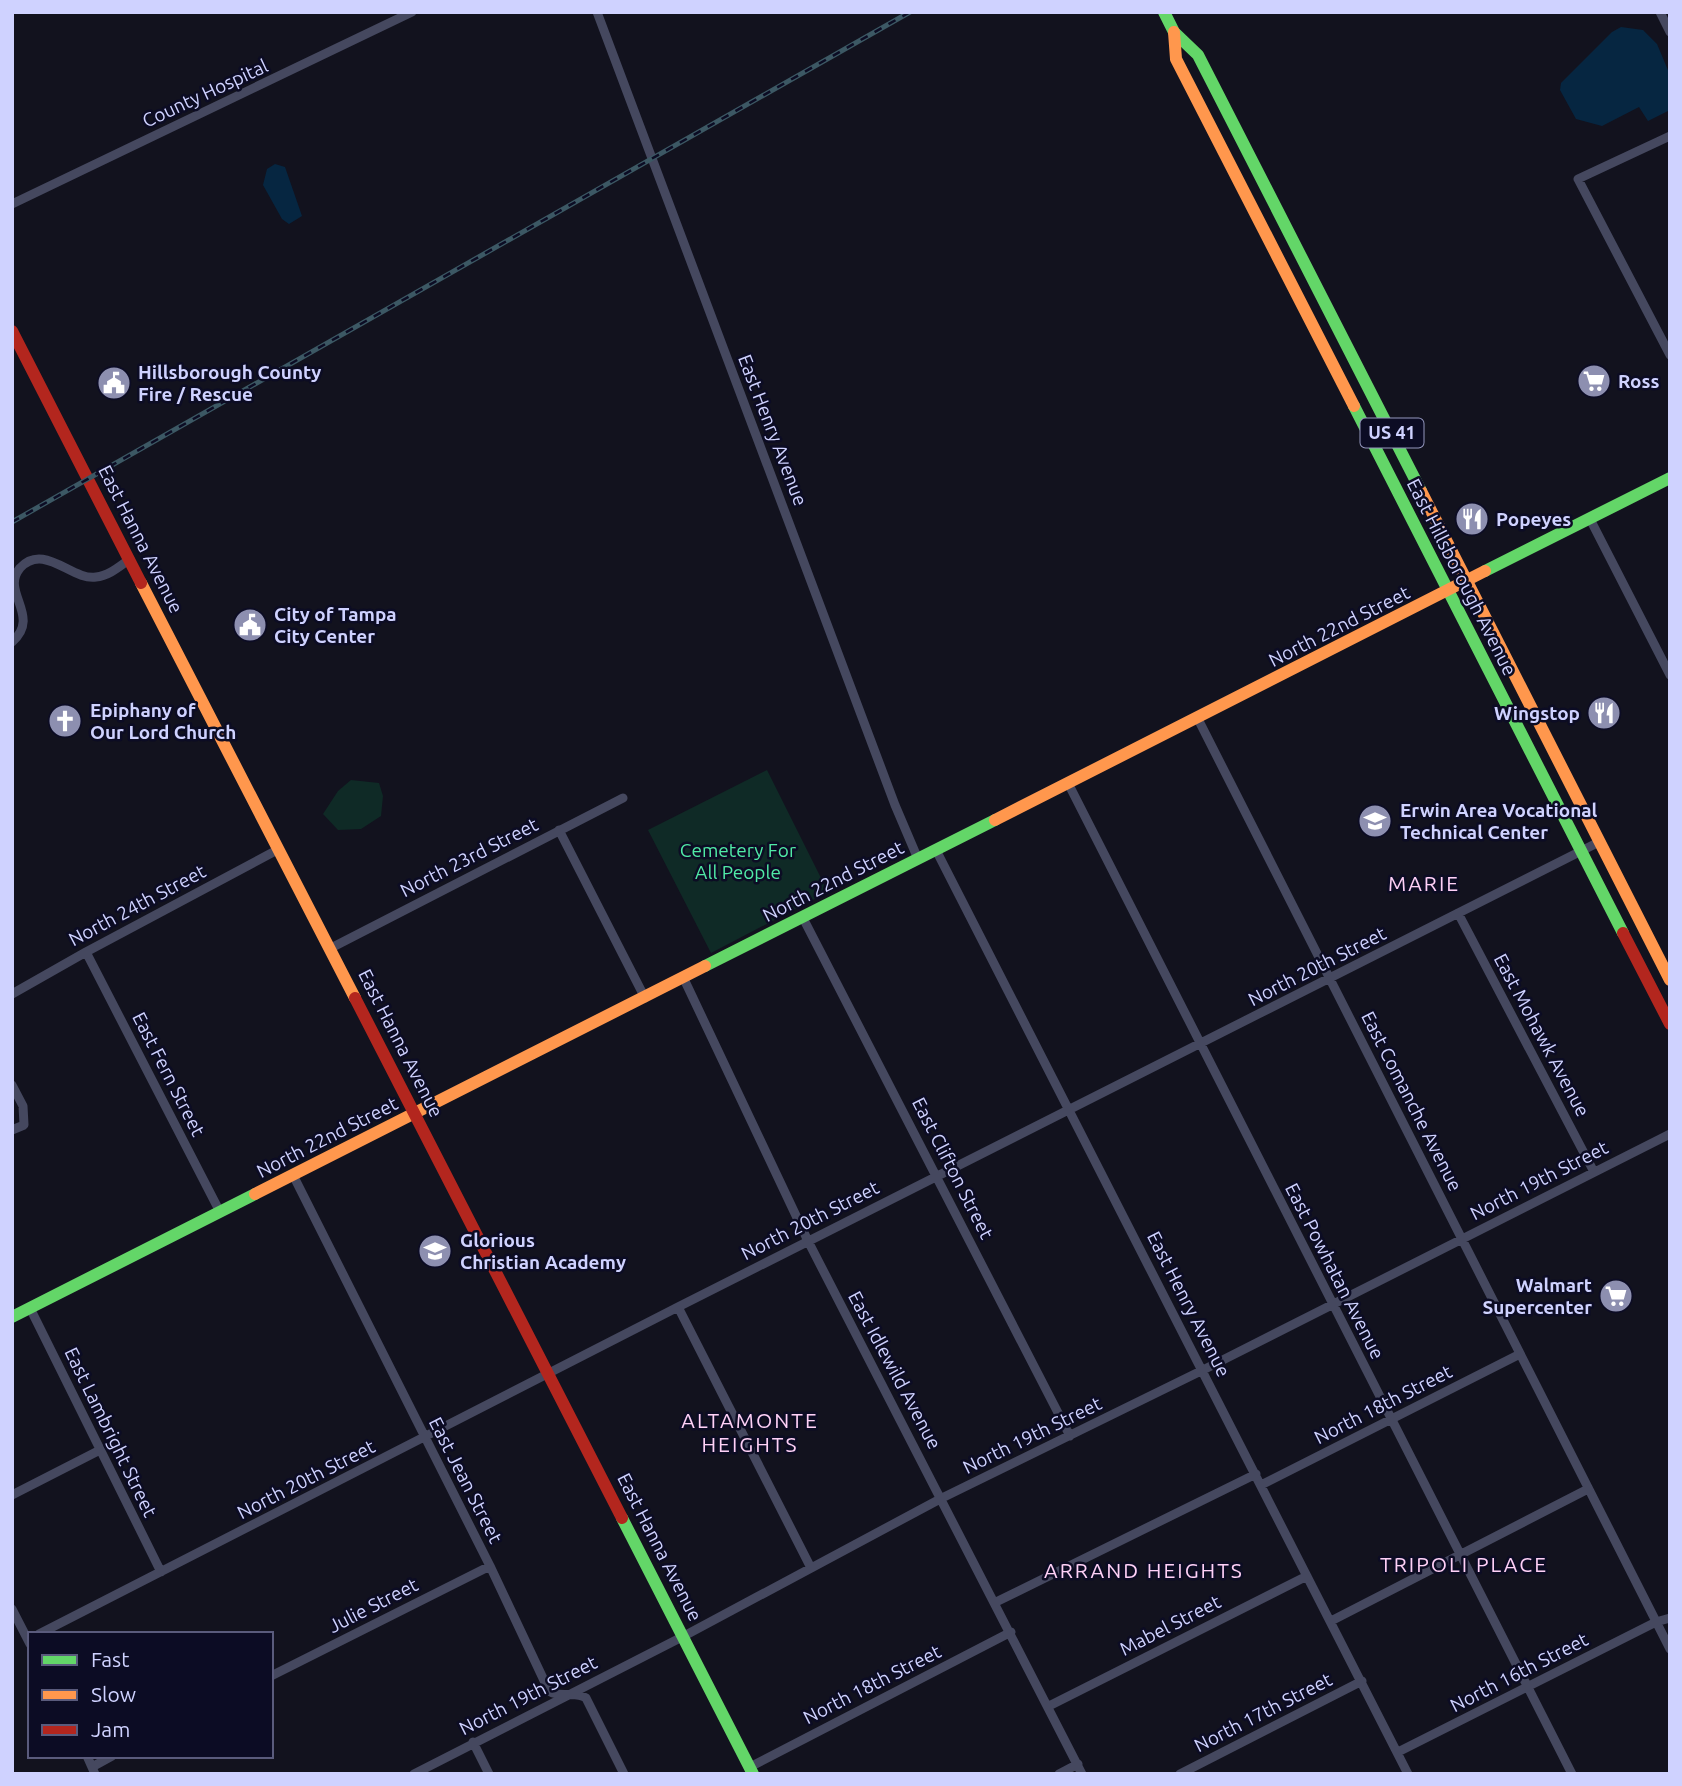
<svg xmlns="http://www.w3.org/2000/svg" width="1682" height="1786" viewBox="0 0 1682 1786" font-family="Ubuntu,sans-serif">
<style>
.green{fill:#0f2a26}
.water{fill:#062641}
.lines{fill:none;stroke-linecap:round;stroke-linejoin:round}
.street{stroke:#45485f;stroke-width:9}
.fast{stroke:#63d668;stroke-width:12}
.slow{stroke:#ff974d;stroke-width:12}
.jam{stroke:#b3261e;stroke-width:12}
.rail-casing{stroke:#3c5864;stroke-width:5}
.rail{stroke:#0c0c24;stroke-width:2.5;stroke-dasharray:8;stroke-linecap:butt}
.labels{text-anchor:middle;stroke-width:5;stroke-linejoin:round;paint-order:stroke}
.shield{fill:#0c0c24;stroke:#9497bd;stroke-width:2}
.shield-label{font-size:18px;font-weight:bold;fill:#cfd2ff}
.street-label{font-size:19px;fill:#cfd2ff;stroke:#0c0c24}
.poi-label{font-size:19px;font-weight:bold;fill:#cfd2ff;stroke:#0c0c24;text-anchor:start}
.park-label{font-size:19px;fill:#50eaa6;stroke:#0c0c24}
.neighbourhood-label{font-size:21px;letter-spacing:2px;fill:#ffd1f7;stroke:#0c0c24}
</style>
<rect width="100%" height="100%" fill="#12121e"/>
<path class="green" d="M767,770L828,892L711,953L648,830Z
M351,780L379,783L383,796L381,816L361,829L338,830L323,814L338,791Z"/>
<path class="water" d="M1621,27L1643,30L1657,44L1670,75V110L1648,121L1639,107L1602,126L1576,119L1560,90L1561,83L1612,32Z
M275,164L285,167L302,216L289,224L282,219L263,185L267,169Z"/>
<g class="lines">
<path class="street" d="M597,12L895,805L918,859
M1660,12L1670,32
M1670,136L1578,179L1670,355
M12,204L412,12
M1590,519L1670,675
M12,642C42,616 0,592 20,568C44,542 72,581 96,577C109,576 120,566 130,559
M1198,719L1670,1649
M1068,783L1572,1774
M559,830L645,998
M936,850L1408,1774
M1458,913L1594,1172
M803,918L1070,1436
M331,948L623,798
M86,952L220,1212
M684,979L808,1241L1082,1774
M12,994L86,952L279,849
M12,1085L23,1106L24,1125L12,1130
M293,1175L490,1566L549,1691C560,1699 575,1690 586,1698L624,1774
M678,1307L811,1568
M30,1308L161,1572
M1261,1485L1520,1354
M12,1495L100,1450
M996,1602L1256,1474
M12,1609L30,1644
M1331,1621L1588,1489
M39,1634L678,1307L1599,842
M271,1676L490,1566
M1049,1706L1307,1576
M473,1742L489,1774
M1398,1752L1656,1622L1670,1618
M87,1756L95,1774
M92,1767L112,1756
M750,1767L1011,1632
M414,1774L684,1636L942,1498L1203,1370L1670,1134
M1059,1774L1078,1764
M1180,1774L1362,1681"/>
<path class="fast" d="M1164,12L1174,32L1198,55L1421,491
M1354,406L1623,933
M1485,571L1670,478
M705,966L995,820
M12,1317L255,1194
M622,1518L753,1774"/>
<path class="slow" d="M1174,32L1176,59L1354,406
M1421,491L1670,980
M141,583L355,998
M995,820L1485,571
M255,1194L705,966"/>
<path class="jam" d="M12,331L141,583
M1623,933L1670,1024
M355,998L622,1518"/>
<defs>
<path id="rail" d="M12,522L910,12"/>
</defs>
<use href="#rail" class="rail-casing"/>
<use href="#rail" class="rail"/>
</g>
<defs>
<symbol id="supermarket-disc" viewBox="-11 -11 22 22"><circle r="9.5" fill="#8d8fb0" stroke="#0c0c24"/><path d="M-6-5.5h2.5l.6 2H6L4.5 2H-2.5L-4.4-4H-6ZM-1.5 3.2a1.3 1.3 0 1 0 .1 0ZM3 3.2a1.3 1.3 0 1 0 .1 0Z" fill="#fff"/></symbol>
<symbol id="civic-disc" viewBox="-11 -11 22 22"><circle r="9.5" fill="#8d8fb0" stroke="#0c0c24"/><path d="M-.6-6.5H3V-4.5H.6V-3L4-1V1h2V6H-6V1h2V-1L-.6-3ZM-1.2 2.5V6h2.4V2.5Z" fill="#fff"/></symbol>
<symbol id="restaurant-disc" viewBox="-11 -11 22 22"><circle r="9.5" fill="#8d8fb0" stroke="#0c0c24"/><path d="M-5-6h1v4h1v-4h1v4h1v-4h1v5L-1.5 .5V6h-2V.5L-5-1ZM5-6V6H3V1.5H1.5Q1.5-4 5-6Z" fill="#fff"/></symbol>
<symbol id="church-disc" viewBox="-11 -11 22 22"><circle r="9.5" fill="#8d8fb0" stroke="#0c0c24"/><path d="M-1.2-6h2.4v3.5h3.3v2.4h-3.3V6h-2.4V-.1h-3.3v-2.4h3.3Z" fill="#fff"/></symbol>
<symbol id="school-disc" viewBox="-11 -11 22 22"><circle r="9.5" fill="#8d8fb0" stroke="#0c0c24"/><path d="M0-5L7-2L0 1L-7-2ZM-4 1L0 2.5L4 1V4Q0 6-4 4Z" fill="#fff"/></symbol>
</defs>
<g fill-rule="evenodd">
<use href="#supermarket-disc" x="1575" y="362" width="38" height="38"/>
<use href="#civic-disc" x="95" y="364" width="38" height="38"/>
<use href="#restaurant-disc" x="1453" y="500" width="38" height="38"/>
<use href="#civic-disc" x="231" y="606" width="38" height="38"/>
<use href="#restaurant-disc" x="1585" y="694" width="38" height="38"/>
<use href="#church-disc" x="46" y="702" width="38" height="38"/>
<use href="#school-disc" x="1356" y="802" width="38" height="38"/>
<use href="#school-disc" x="416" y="1232" width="38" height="38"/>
<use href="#supermarket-disc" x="1597" y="1277" width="38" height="38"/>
</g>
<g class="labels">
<rect class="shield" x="1360.5" y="418.5" width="63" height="29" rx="5"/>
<g class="shield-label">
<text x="1392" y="439">US 41</text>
</g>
<g class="street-label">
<text transform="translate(205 93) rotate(-25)" y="7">County Hospital</text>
<text transform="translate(773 430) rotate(69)" y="7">East Henry Avenue</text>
<text transform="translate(141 539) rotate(63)" y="7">East Hanna Avenue</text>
<text transform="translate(1462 577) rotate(63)" y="7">East Hillsborough Avenue</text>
<text transform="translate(1339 626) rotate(-27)" y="7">North 22nd Street</text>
<text transform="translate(469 857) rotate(-27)" y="7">North 23rd Street</text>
<text transform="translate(833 881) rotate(-27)" y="7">North 22nd Street</text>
<text transform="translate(137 905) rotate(-28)" y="7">North 24th Street</text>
<text transform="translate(1317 966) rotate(-27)" y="7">North 20th Street</text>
<text transform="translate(1542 1035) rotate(62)" y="7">East Mohawk Avenue</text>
<text transform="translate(401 1043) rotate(63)" y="7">East Hanna Avenue</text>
<text transform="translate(169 1074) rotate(63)" y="7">East Fern Street</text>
<text transform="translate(1412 1101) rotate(63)" y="7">East Comanche Avenue</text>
<text transform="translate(327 1137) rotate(-27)" y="7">North 22nd Street</text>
<text transform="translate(953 1168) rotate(63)" y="7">East Clifton Street</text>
<text transform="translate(1539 1180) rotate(-27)" y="7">North 19th Street</text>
<text transform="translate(810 1220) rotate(-27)" y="7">North 20th Street</text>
<text transform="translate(1335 1271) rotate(63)" y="7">East Powhatan Avenue</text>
<text transform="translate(1189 1304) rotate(63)" y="7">East Henry Avenue</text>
<text transform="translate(895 1370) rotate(62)" y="7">East Idlewild Avenue</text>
<text transform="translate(1383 1404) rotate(-27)" y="7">North 18th Street</text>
<text transform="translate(111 1432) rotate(64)" y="7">East Lambright Street</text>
<text transform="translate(1032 1435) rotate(-26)" y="7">North 19th Street</text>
<text transform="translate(306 1479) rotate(-27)" y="7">North 20th Street</text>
<text transform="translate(466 1480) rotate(63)" y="7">East Jean Street</text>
<text transform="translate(660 1547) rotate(63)" y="7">East Hanna Avenue</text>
<text transform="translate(373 1605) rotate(-27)" y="7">Julie Street</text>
<text transform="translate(1170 1625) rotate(-27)" y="7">Mabel Street</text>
<text transform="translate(1519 1672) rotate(-27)" y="7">North 16th Street</text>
<text transform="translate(872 1684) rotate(-27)" y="7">North 18th Street</text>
<text transform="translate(528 1695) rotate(-27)" y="7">North 19th Street</text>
<text transform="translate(1263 1712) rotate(-27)" y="7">North 17th Street</text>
</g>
<g class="poi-label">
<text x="138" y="379">Hillsborough County<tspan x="138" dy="22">Fire / Rescue</tspan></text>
<text x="1618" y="388">Ross</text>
<text x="1496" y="526">Popeyes</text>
<text x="274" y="621">City of Tampa<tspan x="274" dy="22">City Center</tspan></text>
<text x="90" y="717">Epiphany of<tspan x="90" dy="22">Our Lord Church</tspan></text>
<text x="1580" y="720" text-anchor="end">Wingstop</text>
<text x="1400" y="817">Erwin Area Vocational<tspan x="1400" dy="22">Technical Center</tspan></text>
<text x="460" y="1247">Glorious<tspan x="460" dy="22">Christian Academy</tspan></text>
<text x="1592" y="1292" text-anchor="end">Walmart<tspan x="1592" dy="22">Supercenter</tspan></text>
</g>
<g class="park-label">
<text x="738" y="857">Cemetery For<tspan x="738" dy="22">All People</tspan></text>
</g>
<g class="neighbourhood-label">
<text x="1424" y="891">MARIE</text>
<text x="750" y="1428">ALTAMONTE<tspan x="750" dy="24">HEIGHTS</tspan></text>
<text x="1464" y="1572">TRIPOLI PLACE</text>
<text x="1144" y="1578">ARRAND HEIGHTS</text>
</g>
</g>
<rect width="1682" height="1786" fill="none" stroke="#cfd2ff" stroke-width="28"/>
<rect x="28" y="1632" width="245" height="126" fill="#0c0c24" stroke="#5a5b7c" stroke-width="2"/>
<rect x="42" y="1655" width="35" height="10" fill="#63d668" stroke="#5a5b7c" stroke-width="2"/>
<text x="91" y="1667" font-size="21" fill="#cfd2ff">Fast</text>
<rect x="42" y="1690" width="35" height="10" fill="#ff974d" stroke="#5a5b7c" stroke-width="2"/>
<text x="91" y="1702" font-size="21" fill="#cfd2ff">Slow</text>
<rect x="42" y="1725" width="35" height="10" fill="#b3261e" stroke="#5a5b7c" stroke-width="2"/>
<text x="91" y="1737" font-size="21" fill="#cfd2ff">Jam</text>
</svg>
